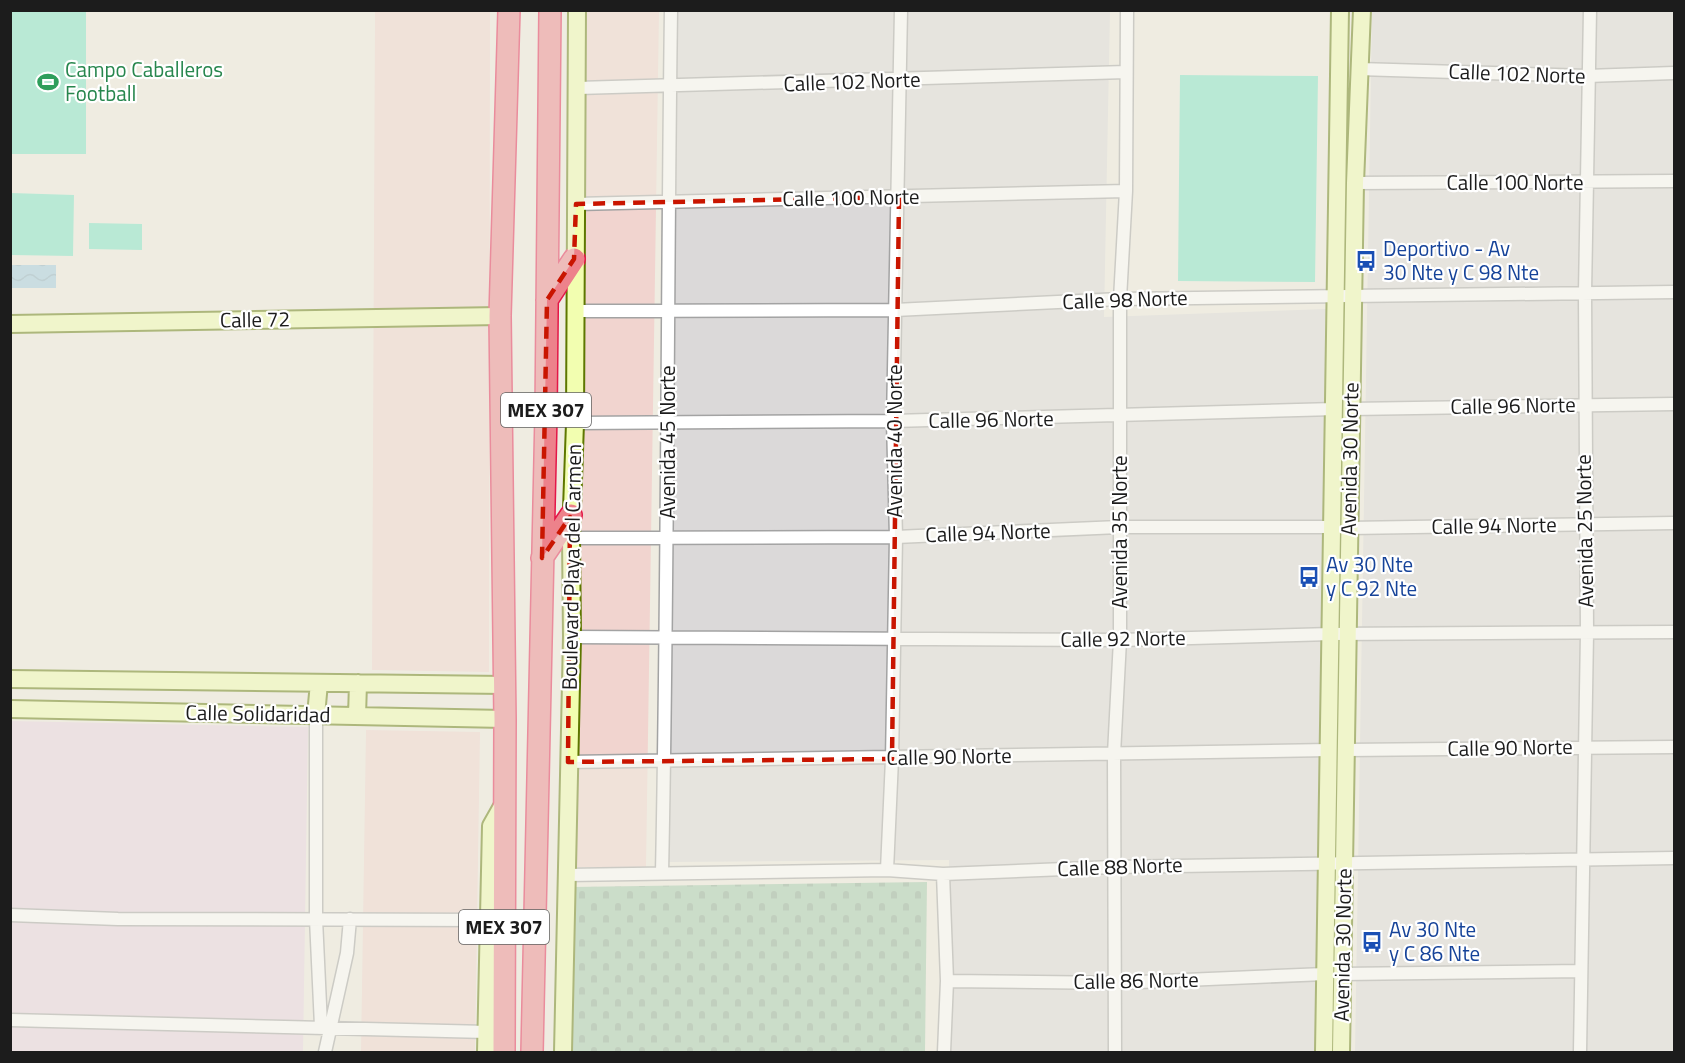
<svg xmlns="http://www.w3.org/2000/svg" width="1685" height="1063" viewBox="0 0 1685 1063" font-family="'Titillium Web',sans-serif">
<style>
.residential{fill:#dbd9d9}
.commercial{fill:#f1d4cf}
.industrial{fill:#e8d3e2}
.cemetery{fill:url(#cemetery-stones)}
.pitch{fill:#79e4c6}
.water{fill:url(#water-waves)}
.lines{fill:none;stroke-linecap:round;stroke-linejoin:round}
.street-casing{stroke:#a3a3a3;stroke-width:15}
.secondary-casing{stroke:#5e7700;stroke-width:20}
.highway-casing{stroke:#e41748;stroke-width:24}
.street{stroke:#fff;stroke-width:12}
.secondary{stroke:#f2feb0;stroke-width:16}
.highway{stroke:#ed828b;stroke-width:21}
.marked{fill:none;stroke:#c91500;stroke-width:4.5;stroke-dasharray:12 8;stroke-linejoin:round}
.labels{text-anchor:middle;stroke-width:4.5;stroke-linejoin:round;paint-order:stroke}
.shield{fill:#fff;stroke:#606060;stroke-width:1.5}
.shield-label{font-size:20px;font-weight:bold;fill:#1c1c1c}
.leisure-label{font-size:21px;fill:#27864d;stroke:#fff;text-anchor:start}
.street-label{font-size:21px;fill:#1c1c1c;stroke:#fff}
.transit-label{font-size:21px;fill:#164399;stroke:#fff;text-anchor:start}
</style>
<defs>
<pattern id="cemetery-stones" width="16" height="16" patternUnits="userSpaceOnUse" patternTransform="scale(1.5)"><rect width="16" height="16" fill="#a1c9ab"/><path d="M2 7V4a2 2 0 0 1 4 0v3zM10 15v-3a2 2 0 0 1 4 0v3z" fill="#8aac93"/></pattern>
<pattern id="water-waves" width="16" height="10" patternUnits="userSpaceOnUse" patternTransform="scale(1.5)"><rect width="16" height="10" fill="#9ecae0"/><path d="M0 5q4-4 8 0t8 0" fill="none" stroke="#88adc0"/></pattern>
</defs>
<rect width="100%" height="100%" fill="#efece1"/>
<path class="residential" d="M676,11H1110L1104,317L1326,309L1316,1052H948L949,860L668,862Z
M1372,11H1674V1052H1355Z"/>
<path class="commercial" d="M375,11H490L489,672L372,670Z
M585,11H659L646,868L572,867Z
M366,730L480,732L475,1052H361Z"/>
<path class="industrial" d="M11,721L308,727L303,1052H11Z"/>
<path class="cemetery" d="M927,882L925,1052H567L571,887Z"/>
<path class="pitch" d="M10,11H86V154H11Z
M1180,75L1318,76L1315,282L1178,281Z
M11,193L74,195L73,256L11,255Z
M89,223L142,224V250L89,249Z"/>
<path class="water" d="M11,265H56V288H11Z"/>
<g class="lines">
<defs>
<path id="street" d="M1359,69L1587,76L1674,73
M578,88L1126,72
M1355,183L1674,181
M576,204L1126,191
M576,311L895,310L1120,299L1674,292
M1351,409L1674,404
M575,423L893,421L1335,409
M1349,528L1674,523
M571,538L896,537L1119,527H1333
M572,637L1120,640L1331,634L1674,632
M316,715V919L321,1026
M1346,750L1674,747
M568,762L1329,750
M887,870L892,759L896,537L893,421L901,10
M662,873C668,586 667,298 671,10
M943,874L947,981L944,1052
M567,875L887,870L943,874L1113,867L1674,858
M10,915L118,919L490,920
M1342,974L1581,971
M947,981L1116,983L1325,974
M10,1020L487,1032
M325,1052L347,953L350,919
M1115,1052L1114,754L1120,640V299L1126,191L1127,10
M1580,1052L1587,633L1585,293L1590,10"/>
<path id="secondary" d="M10,324L500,316
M10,679L505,685
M10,709L505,719
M316,715L319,683
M357,716L358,683
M486,1052L491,826L504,803
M563,1052L572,637L571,538L575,423L577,10
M1324,1052L1340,10
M1341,1052L1355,183L1362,10"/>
<path id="highway" d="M547,300L574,259
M542,558L571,515
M504,1052L505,719L500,316L509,10
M532,1052L546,413L550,10"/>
</defs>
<use href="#street" class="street-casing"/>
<use href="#secondary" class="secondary-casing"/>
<use href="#highway" class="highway-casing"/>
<use href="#street" class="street"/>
<use href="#secondary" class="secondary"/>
<use href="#highway" class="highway"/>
</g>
<path d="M0 0H1685V1063H0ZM899,197L892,759L568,762L570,517L542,558L547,300L574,259L576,204Z" fill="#efece1" fill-opacity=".55" fill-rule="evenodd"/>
<path class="marked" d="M899,197L892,759L568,762L570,517L542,558L547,300L574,259L576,204Z"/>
<defs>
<symbol id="stadium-bare" viewBox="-9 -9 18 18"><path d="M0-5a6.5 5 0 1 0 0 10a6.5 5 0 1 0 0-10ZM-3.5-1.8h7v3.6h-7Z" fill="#2e9e5b" stroke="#fff" stroke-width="2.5" paint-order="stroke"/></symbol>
<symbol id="bus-bare" viewBox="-9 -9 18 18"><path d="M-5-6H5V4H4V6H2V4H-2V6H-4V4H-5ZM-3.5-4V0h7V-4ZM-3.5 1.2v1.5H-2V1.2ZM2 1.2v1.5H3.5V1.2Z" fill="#1a4fb4" stroke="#fff" stroke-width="2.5" paint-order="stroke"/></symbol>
</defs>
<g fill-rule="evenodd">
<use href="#stadium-bare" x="33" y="67" width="30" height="30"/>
<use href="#bus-bare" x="1351" y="246" width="30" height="30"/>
<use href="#bus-bare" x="1294" y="562" width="30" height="30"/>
<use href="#bus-bare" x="1357" y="927" width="30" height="30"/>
</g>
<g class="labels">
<g class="shield">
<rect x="501" y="393" width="90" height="34" rx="4.5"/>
<rect x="459" y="910" width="90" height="34" rx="4.5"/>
</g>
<g class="shield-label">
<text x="546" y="417">MEX 307</text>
<text x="504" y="934">MEX 307</text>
</g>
<g class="leisure-label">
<text x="65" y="77">Campo Caballeros<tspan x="65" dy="24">Football</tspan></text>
</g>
<g class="street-label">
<text transform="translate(1517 74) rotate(2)" y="7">Calle 102 Norte</text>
<text transform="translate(852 82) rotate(-2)" y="7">Calle 102 Norte</text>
<text x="1515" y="190">Calle 100 Norte</text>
<text transform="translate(851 198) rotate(-1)" y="7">Calle 100 Norte</text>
<text transform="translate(1125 300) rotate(-2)" y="7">Calle 98 Norte</text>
<text transform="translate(255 320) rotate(-1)" y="7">Calle 72</text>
<text transform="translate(1513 406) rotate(-1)" y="7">Calle 96 Norte</text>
<text transform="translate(991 420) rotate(-1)" y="7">Calle 96 Norte</text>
<text transform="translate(895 441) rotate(-90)" y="7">Avenida 40 Norte</text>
<text transform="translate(668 442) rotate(-90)" y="7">Avenida 45 Norte</text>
<text transform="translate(1350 459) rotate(-89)" y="7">Avenida 30 Norte</text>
<text transform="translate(1494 526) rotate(-1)" y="7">Calle 94 Norte</text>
<text transform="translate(1585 531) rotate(-91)" y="7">Avenida 25 Norte</text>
<text transform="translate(1120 532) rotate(-90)" y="7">Avenida 35 Norte</text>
<text transform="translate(988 533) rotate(-2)" y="7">Calle 94 Norte</text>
<text transform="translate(572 567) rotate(-89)" y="7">Boulevard Playa del Carmen</text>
<text transform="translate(1123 639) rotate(-1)" y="7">Calle 92 Norte</text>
<text transform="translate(258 714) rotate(1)" y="7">Calle Solidaridad</text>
<text transform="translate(1510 748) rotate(-1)" y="7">Calle 90 Norte</text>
<text transform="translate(949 757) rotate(-1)" y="7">Calle 90 Norte</text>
<text transform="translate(1120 867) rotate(-2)" y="7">Calle 88 Norte</text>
<text transform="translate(1343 945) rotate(-89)" y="7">Avenida 30 Norte</text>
<text transform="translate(1136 981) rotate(-1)" y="7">Calle 86 Norte</text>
</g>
<g class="transit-label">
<text x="1383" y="256">Deportivo - Av<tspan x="1383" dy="24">30 Nte y C 98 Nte</tspan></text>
<text x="1326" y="572">Av 30 Nte<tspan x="1326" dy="24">y C 92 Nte</tspan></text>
<text x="1389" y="937">Av 30 Nte<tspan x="1389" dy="24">y C 86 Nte</tspan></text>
</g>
</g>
<rect width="1685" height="1063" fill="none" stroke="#1c1c1c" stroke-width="24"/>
</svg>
